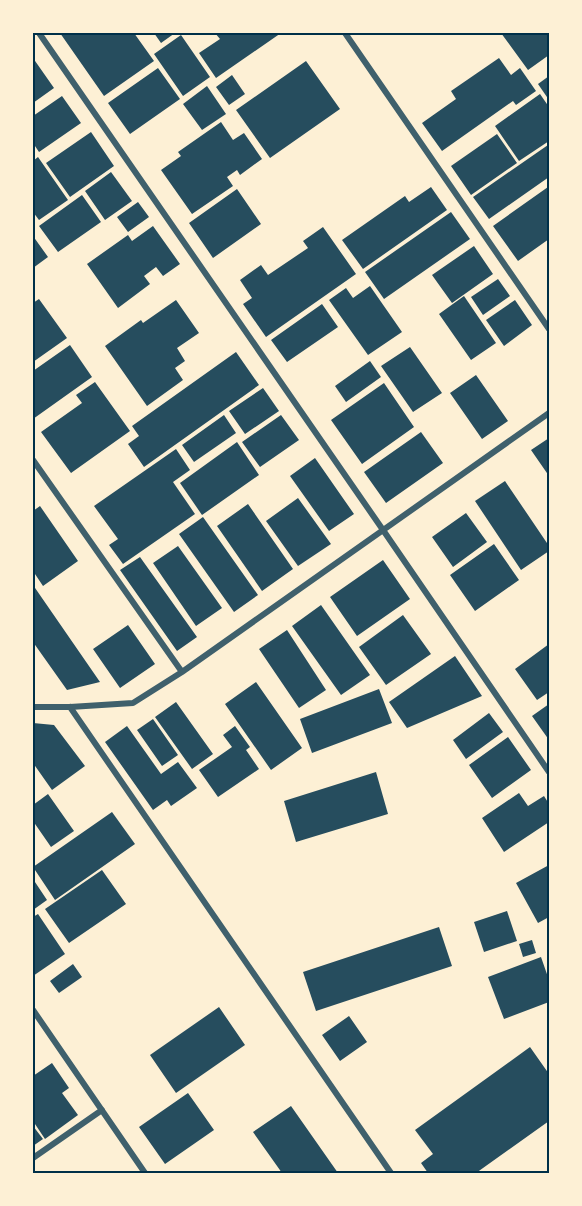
<svg xmlns="http://www.w3.org/2000/svg" width="582" height="1206" viewBox="0 0 582 1206" font-family="Manrope,sans-serif">
<style>
.building{fill:#264d5e}
.lines{fill:none;stroke-linecap:round;stroke-linejoin:round}
.minor{stroke:#3f606c;stroke-width:6}
.neatline{fill:none;stroke:#003049;stroke-width:2}
</style>
<rect width="100%" height="100%" fill="#fdf0d5"/>
<path class="building" d="M60,33H134L154,61L104,96Z
M154,33H175L161,43Z
M215,33H281L216,78L199,53L220,39Z
M501,33H549V55L528,70Z
M181,35L210,77L183,96L154,54Z
M33,58L54,88L33,103Z
M499,58L511,75L520,68L536,91L516,105L513,101L442,151L422,123L456,99L451,91Z
M306,61L340,109L270,158L236,110Z
M158,68L180,99L130,134L108,103Z
M232,75L245,94L229,105L216,87Z
M549,76V100L538,84Z
M207,86L226,114L202,130L183,104Z
M540,94L549,107V141L519,161L495,126Z
M62,96L81,123L39,152L33,143V116Z
M221,122L233,140L244,133L262,159L240,175L237,170L227,177L233,186L192,214L161,170L181,156L178,152Z
M91,132L114,166L70,197L46,163Z
M497,134L517,163L471,195L451,166Z
M548,145L549,177L489,219L473,197Z
M38,157L68,200L39,220L33,212V161Z
M111,172L132,201L105,220L85,191Z
M431,187L447,210L363,269L342,240L405,196L409,202Z
M548,187L549,239L518,261L493,226Z
M237,189L261,224L213,258L189,223Z
M82,195L101,222L58,252L39,226Z
M138,202L149,217L128,232L117,217Z
M451,212L470,239L384,299L365,272Z
M153,226L180,264L163,276L156,267L144,276L150,284L118,308L87,264L128,235L132,241Z
M323,227L356,274L266,337L243,304L252,298L240,280L261,265L268,275L308,248L303,241Z
M33,236L48,257L33,268Z
M474,246L493,274L452,303L432,275Z
M498,279L510,296L483,315L471,297Z
M370,286L402,332L368,355L329,300L346,288L353,298Z
M464,296L496,343L471,360L439,314Z
M39,299L67,338L33,362V303Z
M176,300L199,333L177,348L185,361L175,368L183,380L147,406L105,346L141,320L143,323Z
M515,300L532,325L504,346L486,320Z
M322,304L338,327L287,362L271,340Z
M70,345L92,377L33,419V371Z
M410,347L442,393L413,412L381,366Z
M236,352L259,385L144,467L128,444L139,436L132,426Z
M370,361L381,377L346,402L335,386Z
M476,375L508,421L482,439L450,393Z
M95,382L130,431L71,473L41,432L82,403L76,395Z
M384,383L414,427L362,464L331,420Z
M263,388L279,411L245,434L229,411Z
M224,415L236,433L194,462L182,445Z
M281,415L299,440L260,467L242,442Z
M421,432L443,463L386,503L364,472Z
M549,438V476L531,450Z
M237,442L259,475L202,515L180,483Z
M176,449L190,470L173,482L195,514L123,564L109,545L118,539L94,506Z
M315,458L354,514L329,531L290,476Z
M505,481L549,546V551L521,570L475,501Z
M298,498L331,544L298,566L266,521Z
M248,504L293,569L262,591L217,526Z
M40,506L78,561L43,586L33,571V511Z
M466,513L487,542L453,567L432,537Z
M203,517L258,595L234,612L179,534Z
M494,544L519,580L475,611L450,575Z
M178,546L222,608L196,626L153,563Z
M140,557L197,637L177,651L120,570Z
M383,560L410,599L357,636L330,597Z
M33,585L100,682L67,690L33,642Z
M321,605L370,675L341,695L292,626Z
M403,615L431,654L386,685L359,647Z
M128,625L155,664L120,688L93,649Z
M287,630L326,690L299,708L259,649Z
M549,644V692L537,700L515,669Z
M455,656L482,696L407,728L389,702Z
M256,682L302,748L271,770L225,704Z
M379,689L392,723L312,753L300,719Z
M176,702L213,754L192,769L155,717Z
M549,704V740L532,716Z
M489,713L503,732L466,759L453,740Z
M153,719L178,755L162,766L137,730Z
M33,723L54,725L85,766L52,790L33,763Z
M127,726L161,774L178,762L197,788L171,806L167,800L153,810L105,742Z
M235,726L250,747L246,750L259,769L218,797L199,770L232,747L223,735Z
M508,737L531,770L492,798L469,765Z
M376,772L388,814L296,842L284,801Z
M519,793L528,806L544,796L549,804V822L504,852L482,818Z
M48,794L74,831L51,847L33,821V805Z
M112,812L135,844L55,900L33,867Z
M549,865V917L538,923L516,883Z
M102,870L126,904L69,943L45,909Z
M33,879L47,900L33,910Z
M507,911L517,941L484,952L474,922Z
M38,914L65,954L33,976V917Z
M439,927L452,966L316,1011L303,972Z
M532,940L536,953L523,957L519,944Z
M541,957L549,980V1002L504,1019L488,977Z
M73,964L82,977L59,993L50,981Z
M219,1007L245,1045L176,1093L150,1055Z
M349,1016L367,1042L340,1061L322,1035Z
M530,1047L549,1074V1121L476,1173H428L421,1163L433,1154L415,1130Z
M52,1063L69,1088L62,1093L78,1115L45,1139L33,1121V1076Z
M188,1093L214,1130L165,1164L139,1127Z
M291,1106L338,1173H282L253,1132Z
M33,1126L43,1139L33,1146Z"/>
<g class="lines">
<path class="minor" d="M39,33L383,530L549,772
M345,33L549,329
M33,460L182,672
M33,707H70L133,703L182,672L549,413
M70,707L391,1173
M33,1010L145,1173
M33,1158L102,1110"/>
</g>
<rect width="582" height="1206" fill="none" stroke="#fdf0d5" stroke-width="69"/>
<rect x="34" y="34" width="514" height="1138" class="neatline"/>
</svg>
